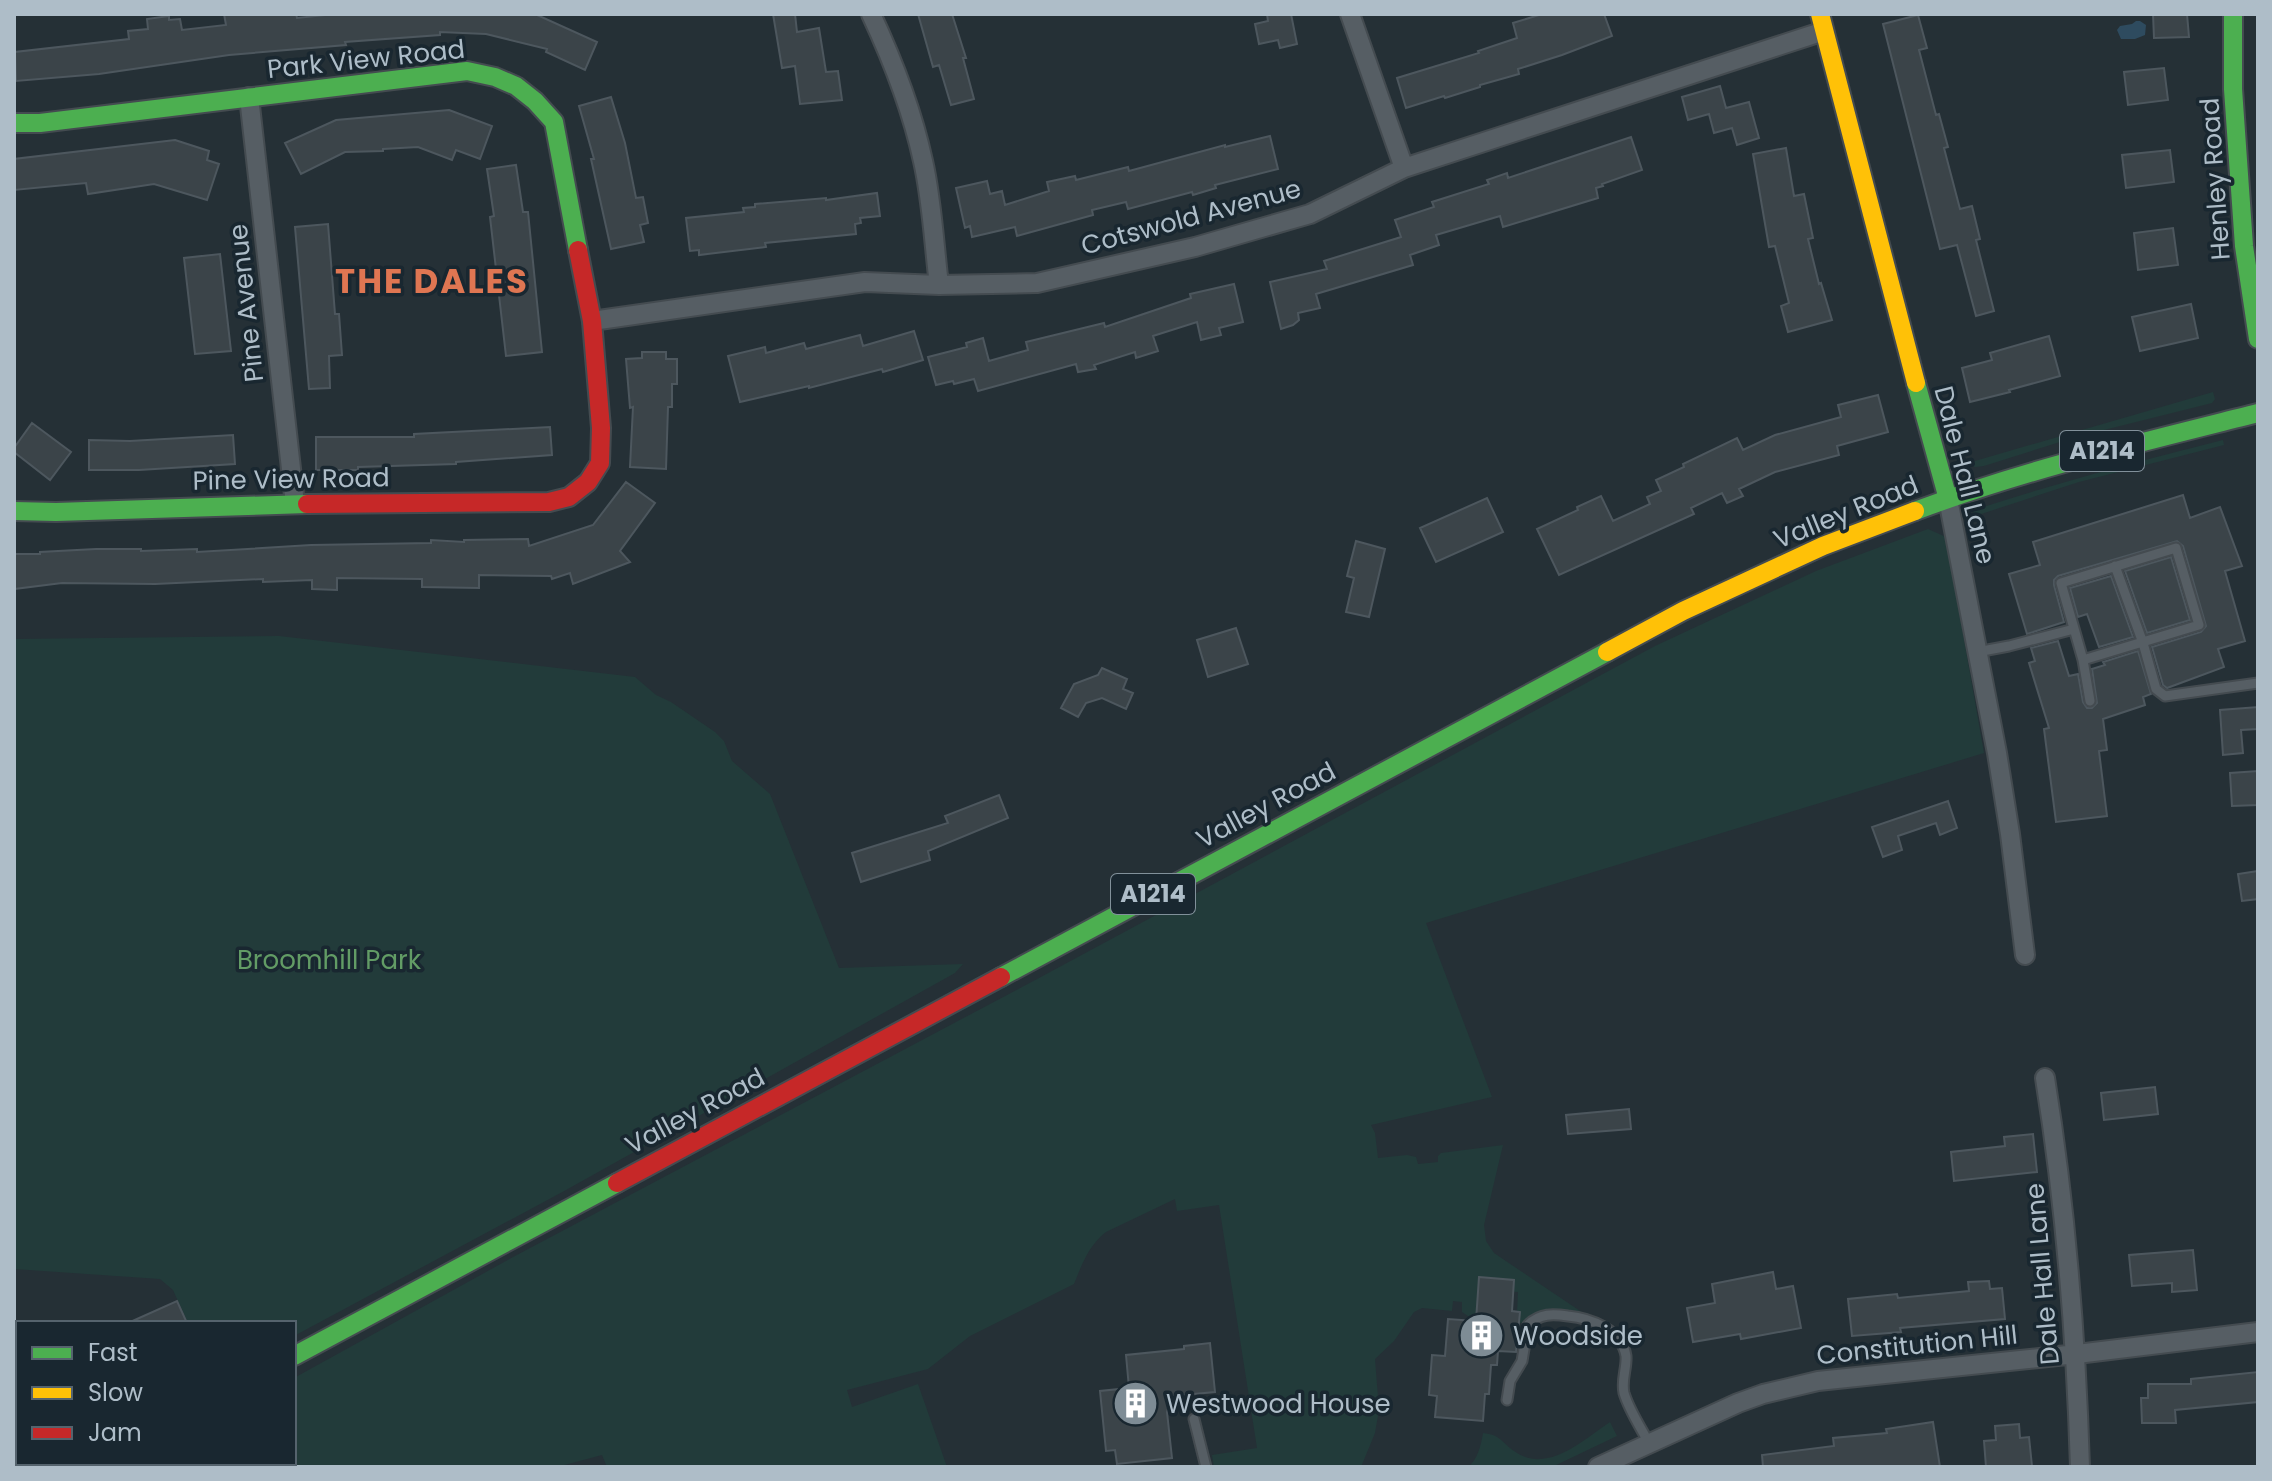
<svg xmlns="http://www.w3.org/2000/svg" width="2272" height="1481" viewBox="0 0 2272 1481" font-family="Poppins,sans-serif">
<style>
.green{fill:#223b3a}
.water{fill:#2e4b5f}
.building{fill:#3b4449;stroke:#4d575e;stroke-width:2}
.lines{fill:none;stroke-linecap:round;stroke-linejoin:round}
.lane-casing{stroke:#444b50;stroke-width:13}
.street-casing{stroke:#444b50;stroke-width:22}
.fast-casing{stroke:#444b50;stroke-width:22}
.slow-casing{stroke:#444b50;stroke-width:22}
.jam-casing{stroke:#444b50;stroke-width:22}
.lane{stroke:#565e64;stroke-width:9}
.street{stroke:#565e64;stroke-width:18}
.fast{stroke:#4caf50;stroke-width:18}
.slow{stroke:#ffc107;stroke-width:18}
.jam{stroke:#c62828;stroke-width:18}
.labels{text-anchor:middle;stroke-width:7;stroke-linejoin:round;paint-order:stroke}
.shield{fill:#192730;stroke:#81909a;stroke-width:2}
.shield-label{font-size:24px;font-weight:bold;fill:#aebdc8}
.street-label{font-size:26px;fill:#aebdc8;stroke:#192730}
.park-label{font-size:26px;fill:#629c65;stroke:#192730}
.poi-label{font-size:26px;fill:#aebdc8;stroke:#192730;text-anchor:start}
.district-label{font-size:34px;font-weight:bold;letter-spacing:2px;fill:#df7652;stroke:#192730}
</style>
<rect width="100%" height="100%" fill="#253036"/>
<path class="green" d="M2213,392L2215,399L2212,403L2076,437L1984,466L1975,467L1968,463Z
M2223,440L2224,445L2079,482L1972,517L1974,510C2056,483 2139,461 2223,440Z
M1928,529L1946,537L1984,753L1426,923L1492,1097L1371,1125L1375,1133L1378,1158L1407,1155L1416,1157L1418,1164L1438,1162V1156L1441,1153L1503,1145L1484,1225L1486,1241L1494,1253L1586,1315C1555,1307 1542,1314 1521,1335L1522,1323L1513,1322L1517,1314L1518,1292L1484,1289L1481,1321L1473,1322L1471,1318L1462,1312V1302L1453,1301L1452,1311L1422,1308L1414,1312L1394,1341L1375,1359L1379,1410L1375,1433L1361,1467H1214L1212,1455L1257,1448L1219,1205L1177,1211L1175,1199L1106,1232C1089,1245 1082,1264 1074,1284L970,1336L928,1369L847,1390L852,1407L918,1384L947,1467H607L602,1455L557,1467H137L144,1463H294V1378L515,1256L1039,978L1655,646L1816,571Z
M279,636L635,677L656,695L671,702L715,732L724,741L732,761L770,794L839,968L963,964L955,973L566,1190L294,1336V1323H188L173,1290L160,1279L14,1269V639Z
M1610,1422L1617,1436L1552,1467H1468C1478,1459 1481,1445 1483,1433C1501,1435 1500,1441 1514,1451C1547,1475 1583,1440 1610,1422Z"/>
<path class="water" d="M2136,21H2140L2146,25L2145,35L2135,39H2121L2117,30L2120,26L2132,24Z"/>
<path class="building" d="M224,14H296L297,18L335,14H535L597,42L585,70L546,52L547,49L486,34L440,32V35L345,42L346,45L229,55L99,74L16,81L15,52L129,39L128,31L148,29L147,19L169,16V20L180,19L182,30L226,25Z
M773,14H795L797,32L819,28L826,72L838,71L842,100L800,104L795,66L782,68Z
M918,14H952L966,58H963L974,99L951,105L939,65L933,67Z
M1267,14H1291L1297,44L1280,48L1278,40L1259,44L1255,24L1268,21Z
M1542,14H1604L1612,36L1562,55L1518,69L1519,74L1480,85V87L1445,98L1444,96L1406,108L1397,78L1479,53L1478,51L1517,38L1513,23Z
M2153,14H2187L2189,37L2154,38Z
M1918,15L1927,48L1919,50L1936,115L1939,114L1948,147L1944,148L1960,209L1972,206L1980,239L1976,240L1994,311L1976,316L1957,245L1940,249L1883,24Z
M2164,68L2168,100L2128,105L2124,72Z
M1720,86L1726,108L1749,102L1759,138L1737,145L1732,128L1714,133L1709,114L1688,120L1682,97Z
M611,97L625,143L636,198L643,197L648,223L640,225L644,242L611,249L591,159H594L579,106Z
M449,110L492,126L480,159L456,150L452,160L418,147L383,149V151L345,152L301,174L285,143L336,120Z
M1270,136L1278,169L1215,185L1216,188L1193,195L1192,192L1128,209L1126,202L1092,210L1093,215L1017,236L1015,227L972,237L970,226L965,228L956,188L987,181L990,194L1002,191L1005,205L1049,191L1047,182L1075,176L1076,180L1128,167L1129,171L1225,145V147Z
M1631,137L1642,170L1602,184L1603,186L1596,188L1598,198L1503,227L1500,216L1436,235L1439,245L1410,255L1413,265L1316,294L1320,308L1298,313L1299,320L1293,325L1281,329L1270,282L1327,269L1324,261L1401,237L1395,220L1434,207L1432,202L1489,184L1487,180L1507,173L1508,178Z
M175,140L209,151L207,160L219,164L207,200L154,184L88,194L86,183L14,190V159Z
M1786,148L1794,196L1804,194L1813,238L1808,239L1819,284L1821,283L1832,320L1788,332L1781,306L1789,303L1775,246L1769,247L1753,154Z
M2170,150L2174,182L2126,188L2122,155Z
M516,165L523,212H528L542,352L506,356L490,217L494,216L487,169Z
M877,193L880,216L860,218L861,223L855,224L856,234L765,243L766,247L699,255V250L690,251L686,218L744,212L743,208L755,207V204L826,198V200Z
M328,224L335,314H339L342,355L329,356L330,388L309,389L295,227Z
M2173,228L2178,265L2138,270L2134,233Z
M220,254L231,351L195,354L184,258Z
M1234,284L1243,322L1219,328L1221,335L1201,340L1197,322L1153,336L1158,351L1136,358L1135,352L1094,365L1096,369L1078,372L1076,364L978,391L974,379L954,384L953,381L936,385L928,357L967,347L966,343L983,338L989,361L1028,350L1026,342L1104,323L1105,327L1191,298L1190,294Z
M2191,304L2198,338L2140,351L2132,317Z
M914,331L923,360L883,372L882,369L809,388V386L740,402L728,356L765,347L766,353L804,343L806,349L860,335L863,346Z
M2049,336L2060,376L2009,390L2010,392L1970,402L1962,368L1992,360L1990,353Z
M642,352H666V359H677V384H672V407H668L666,469L630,467L633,407L630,408L626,359L642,358Z
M1878,395L1888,432L1837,446L1839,455L1775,472L1739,489L1743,496L1727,503L1722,493L1691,508L1694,514L1559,575L1537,529L1578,510L1577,507L1601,496L1613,521L1650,504L1647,497L1661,491L1656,480L1684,467L1683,464L1737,438L1743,450L1775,435L1841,417L1838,405Z
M32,423L71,452L50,480L14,452V448Z
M550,427L552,455L456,462V464L358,467V470H316V437H414V434Z
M233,435L235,464L139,470H89V440L130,441Z
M626,482L655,503L620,551L630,562L573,584L570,573L552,579L551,576L479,575V588L422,587V579L337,578V590L312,589V580L263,582V579L155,584L62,583L14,589V554H40V552L96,549H141V551L197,549V552L311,545L431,543V540L464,542V540L528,539L529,546L593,525Z
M2183,495L2190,518L2220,507L2242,566L2225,571L2245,641L2218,649L2224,667L2167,688L2163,685L2152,647L2201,632L2206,626L2183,546L2177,541L2058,576L2054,580V585L2064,622L2027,634L2009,574L2040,565L2033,542Z
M1487,498L1503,532L1436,562L1420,528Z
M1356,541L1385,549L1369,617L1346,612L1354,578L1347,576Z
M2171,557L2190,620L2147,633L2125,571Z
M2111,576L2133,637L2099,647L2087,614L2078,617L2070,588Z
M1236,628L1248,664L1208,677L1197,640Z
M2058,641L2069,676L2078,674L2083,702L2087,708H2092L2097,703L2092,669L2105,665L2103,662L2138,651L2151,694L2143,697L2145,705L2103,719L2107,750L2099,751L2107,816L2056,822L2044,729L2049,728L2029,663L2035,661L2031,648Z
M1102,668L1127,679L1123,689L1133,693L1126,709L1102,698L1086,703L1078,717L1061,708L1074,684L1098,675Z
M2258,707V729L2241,730L2243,753L2223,755L2220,710Z
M2258,771V805L2232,806L2230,773Z
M999,795L1008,818L928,851L930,860L861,882L852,853L948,823L945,816Z
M1948,801L1957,828L1940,835L1936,823L1898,836L1902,850L1883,857L1872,827Z
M2258,871V899L2242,901L2238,874Z
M2155,1087L2158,1114L2104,1120L2101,1093Z
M1629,1109L1631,1129L1568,1134L1566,1115Z
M2033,1134L2037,1172L1954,1181L1951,1152L2005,1146L2004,1137Z
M2193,1250L2197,1290L2172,1292V1283L2132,1286L2129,1255Z
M1773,1272L1776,1289L1793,1286L1801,1328L1741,1339L1740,1334L1693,1342L1687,1308L1715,1303L1712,1284Z
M1479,1277L1514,1280L1512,1311L1520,1312L1516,1352L1498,1351L1497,1365H1491L1489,1394H1485L1483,1421L1435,1417L1437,1396L1429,1395L1432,1355L1445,1356L1448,1319L1476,1321Z
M1989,1281L1990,1289L2002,1288L2005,1319L1900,1328L1901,1332L1852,1336L1848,1299L1897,1294L1898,1298L1969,1291L1968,1282Z
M177,1301L187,1323H128Z
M1210,1343L1215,1392L1172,1396L1167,1412L1172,1458L1117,1464L1115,1450L1106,1451L1100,1391L1129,1388L1126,1355L1184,1349V1346Z
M2258,1372V1402L2175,1410L2176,1423H2142L2141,1398H2148V1384H2191V1379Z
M1933,1422L1940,1467H1763L1762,1455L1834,1446L1833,1438L1887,1433L1886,1429Z
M2019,1424L2020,1438L2029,1437L2032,1466L1986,1467L1984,1441L1996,1440L1995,1426Z"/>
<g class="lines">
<defs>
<path id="lane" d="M2115,566L2143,643L2156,689L2165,696L2258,683
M1977,652L2009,646L2074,629
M2083,660L2199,625L2176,548L2061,583L2083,660L2090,701
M1507,1400L1510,1381L1522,1361L1528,1325C1540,1313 1553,1314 1568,1316C1590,1318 1622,1330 1626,1356C1627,1368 1621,1380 1624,1393C1629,1410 1641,1428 1649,1443
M1194,1419L1206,1467"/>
<path id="street" d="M871,14C893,61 912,110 923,161C932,200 934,244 939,285
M1350,14L1404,168
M249,97L295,504
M592,321L865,282L939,285L1037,283L1195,247L1310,214L1404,168L1824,31
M1948,499L1997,753L2010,834L2025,955
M2045,1078C2066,1208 2076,1336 2080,1467
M14,1449L18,1455
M1598,1467L1738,1403L1763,1394L1818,1381L2077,1354L2258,1332"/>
<path id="fast" d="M2233,14V89L2244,246L2258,339
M14,123H40L467,71L495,77L516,86L535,101L554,122L578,250
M1916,383L1948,499
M14,511L56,512L307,504
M1915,511C2027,469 2143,442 2258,413
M1001,977L1607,652
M294,1356L617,1183
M95,1467L101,1463"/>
<path id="slow" d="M1820,14L1916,383
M1607,652L1683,611L1823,546L1915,511"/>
<path id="jam" d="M307,504L549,502L569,497L588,482L600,463L601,428L592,321L578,250
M617,1183L1001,977"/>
</defs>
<use href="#lane" class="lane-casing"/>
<use href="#street" class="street-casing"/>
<use href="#fast" class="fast-casing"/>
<use href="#slow" class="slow-casing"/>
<use href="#jam" class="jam-casing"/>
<use href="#lane" class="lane"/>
<use href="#street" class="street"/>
<use href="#fast" class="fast"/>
<use href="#slow" class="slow"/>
<use href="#jam" class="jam"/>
</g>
<defs>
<symbol id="building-disc" viewBox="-11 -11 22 22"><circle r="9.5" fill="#7e8c95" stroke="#192730"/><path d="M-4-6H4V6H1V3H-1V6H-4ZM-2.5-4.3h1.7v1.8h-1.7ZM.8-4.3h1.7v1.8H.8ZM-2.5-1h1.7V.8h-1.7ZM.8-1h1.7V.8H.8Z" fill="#fff"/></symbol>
</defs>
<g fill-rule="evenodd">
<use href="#building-disc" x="1456" y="1310" width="51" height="51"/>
<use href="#building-disc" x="1110" y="1378" width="51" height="51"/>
</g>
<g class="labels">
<g class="shield">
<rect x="2060" y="431" width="84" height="40" rx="6"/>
<rect x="1111" y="874" width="84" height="40" rx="6"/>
</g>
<g class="shield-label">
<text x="2102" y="459">A1214</text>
<text x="1153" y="902">A1214</text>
</g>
<g class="street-label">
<text transform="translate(366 59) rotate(-6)" y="9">Park View Road</text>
<text transform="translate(2215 179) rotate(-94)" y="9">Henley Road</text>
<text transform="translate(1191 217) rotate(-15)" y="9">Cotswold Avenue</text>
<text transform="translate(246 303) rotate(-96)" y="9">Pine Avenue</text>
<text transform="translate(1965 475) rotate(76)" y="9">Dale Hall Lane</text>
<text transform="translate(291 479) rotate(-1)" y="9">Pine View Road</text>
<text transform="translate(1846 512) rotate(-22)" y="9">Valley Road</text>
<text transform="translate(1266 805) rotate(-28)" y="9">Valley Road</text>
<text transform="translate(695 1111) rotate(-28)" y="9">Valley Road</text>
<text transform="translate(2042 1274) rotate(-95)" y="9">Dale Hall Lane</text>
<text transform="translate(1917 1345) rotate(-6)" y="9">Constitution Hill</text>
</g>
<g class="park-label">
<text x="329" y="969">Broomhill Park</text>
</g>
<g class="poi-label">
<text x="1513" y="1345">Woodside</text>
<text x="1166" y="1413">Westwood House</text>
</g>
<g class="district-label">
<text x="432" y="293">THE DALES</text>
</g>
</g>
<rect width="2272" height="1481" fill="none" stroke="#aebdc8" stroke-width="32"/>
<rect x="16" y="1321" width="280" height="144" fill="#192730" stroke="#55636d" stroke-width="2"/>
<rect x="32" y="1347" width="40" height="12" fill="#4caf50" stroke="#55636d" stroke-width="2"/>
<text x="88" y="1361" font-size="24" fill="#aebdc8">Fast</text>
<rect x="32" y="1387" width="40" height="12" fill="#ffc107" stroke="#55636d" stroke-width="2"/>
<text x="88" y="1401" font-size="24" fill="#aebdc8">Slow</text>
<rect x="32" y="1427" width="40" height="12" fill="#c62828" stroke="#55636d" stroke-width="2"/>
<text x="88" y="1441" font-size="24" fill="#aebdc8">Jam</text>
</svg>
